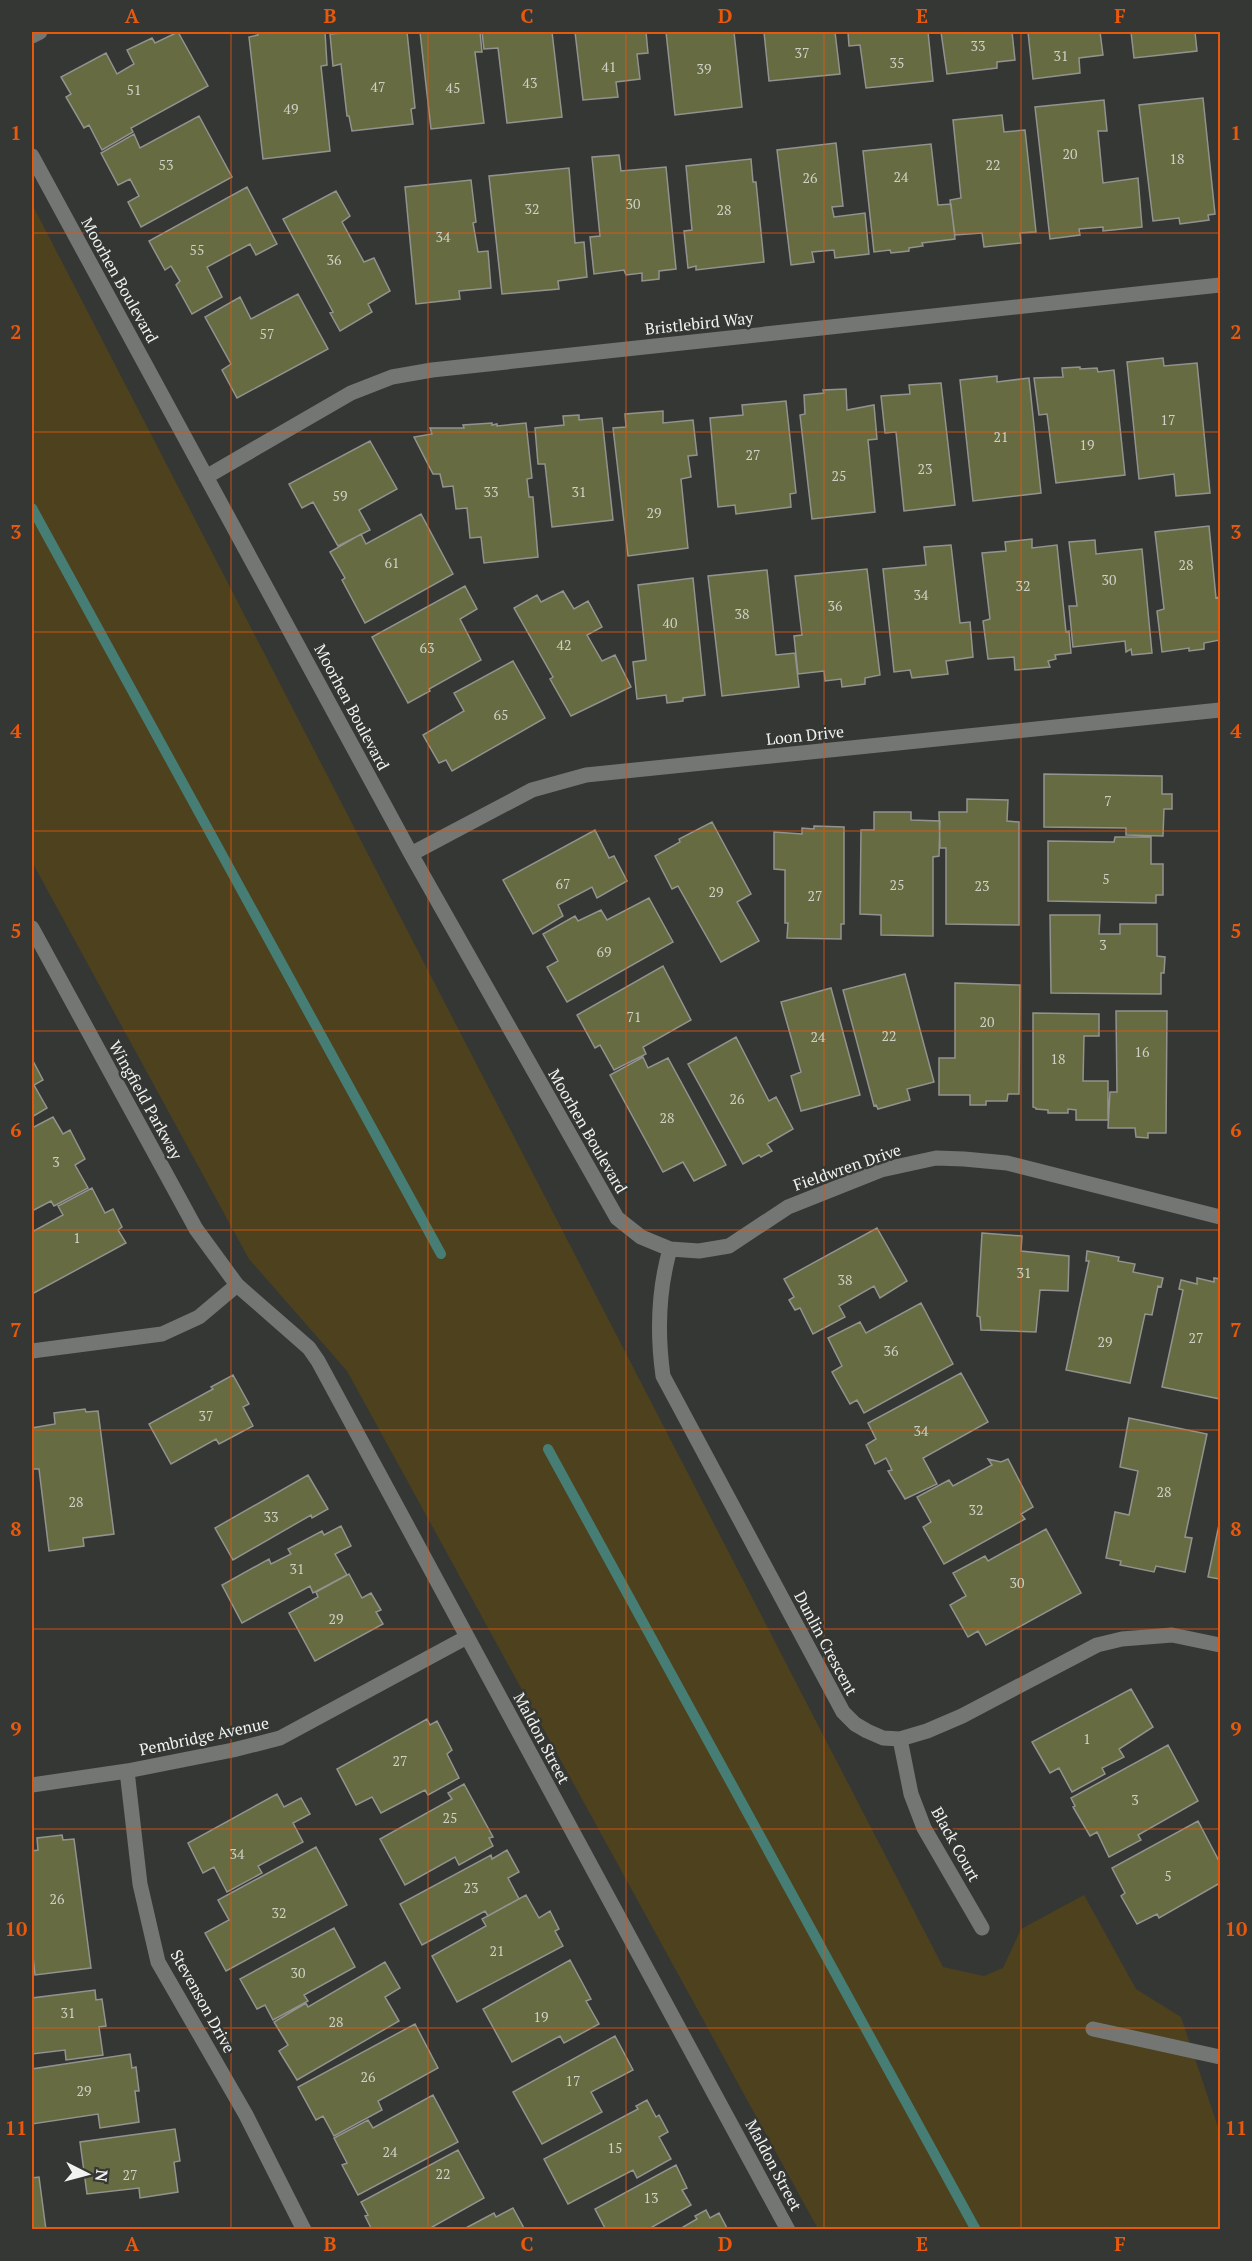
<svg xmlns="http://www.w3.org/2000/svg" width="1252" height="2261" viewBox="0 0 1252 2261" font-family="'PT Serif',serif">
<style>
.green{fill:#4d411e}
.lines{fill:none;stroke-linecap:round;stroke-linejoin:round}
.stream{stroke:#467d74;stroke-width:10}
.building{fill:#666b41;stroke:#92938f;stroke-width:1.5}
.minor{stroke:#737672;stroke-width:15}
.grid{fill:none;stroke:#e8590c;stroke-width:1.5;stroke-opacity:0.55}
.labels{text-anchor:middle;stroke-width:5;stroke-linejoin:round;paint-order:stroke}
.number-label{font-size:14px;fill:#ced1c5}
.street-label{font-size:16px;fill:#f1f3f1;stroke:#353734}
.neatline{fill:none;stroke:#e8590c;stroke-width:2}
.grid-label{font-size:20px;text-anchor:middle;font-weight:bold;fill:#e8590c}
</style>
<rect width="100%" height="100%" fill="#353734"/>
<path class="green" d="M32,204L943,1967L984,1976L1003,1968L1021,1929L1084,1895L1136,1989L1181,2017L1220,2133V2229H818L347,1371L249,1259L32,862Z"/>
<g class="lines">
<path class="stream" d="M32,508L441,1254
M548,1449L976,2230"/>
</g>
<path class="building" d="M178,32L208,86L131,128L133,132L102,150L89,125L84,128L66,97L71,94L61,77L106,53L117,74L134,64L127,50L152,38L155,43Z
M278,32H325L327,65L321,66L330,151L263,159L249,37L258,35L257,33Z
M357,32H407L415,108L411,109L413,124L352,131L349,116H347L341,64L333,66L330,34Z
M420,32H480L482,52H475L484,123L431,129Z
M482,32H552L562,117L507,123L498,48L484,49Z
M575,32H646L648,53L637,54L640,79L616,82L618,97L583,100Z
M666,32H734L742,107L675,115Z
M764,32H835L840,74L769,81Z
M848,32H928L933,81L866,88L860,45L849,46Z
M941,32H1012L1015,60L997,62V68L947,74Z
M1028,32H1100L1103,55L1079,58L1080,73L1033,79Z
M1131,32H1195L1197,51L1134,58Z
M1203,98L1215,214L1208,215L1209,220L1180,224L1179,218L1153,221L1139,105Z
M1104,100L1107,131H1098L1103,183L1138,178L1142,227L1103,231V227L1079,229L1080,235L1050,239L1035,107Z
M1002,115L1004,132L1025,130L1036,232L1020,233L1021,243L984,247L982,233L955,235L950,200L961,198L953,120Z
M199,116L232,177L141,227L128,202L139,196L130,179L118,185L101,153L134,134L140,148Z
M836,143L843,206L832,207L834,217L865,213L869,254L835,258L834,250L812,252L814,262L791,265L777,150Z
M931,144L938,205L951,204L955,239L922,243L923,246L909,248V251L891,253L890,250L874,252L863,151Z
M619,155L621,171L666,167L676,269L659,271V279L642,281V273L626,275L624,270L594,274L590,237L600,236L592,157Z
M751,159L753,182H756L764,262L696,270V266L688,268L684,231L692,230L686,166Z
M569,168L575,243L584,242L587,277L558,281L559,289L502,294L489,176Z
M471,180L476,222L473,223L478,252L488,251L491,288L459,291L460,299L416,304L405,187Z
M247,187L277,244L256,255L250,244L207,267L222,297L192,314L176,285L180,281L171,266L165,270L149,241Z
M336,191L350,216L342,222L364,262L374,258L390,291L368,304L372,312L340,331L330,313L333,312L283,219Z
M298,294L328,349L237,398L222,370L231,364L205,317L240,297L251,319Z
M1163,358L1164,366L1197,363L1210,493L1176,496L1174,474L1139,479L1127,362Z
M1080,367V369L1097,368L1098,372L1114,370L1125,475L1056,483L1047,414L1039,415L1034,378L1063,377L1062,368Z
M997,376V382L1029,378L1041,493L973,501L960,380Z
M941,383L955,505L904,511L896,432L885,433L881,396L910,394L909,385Z
M846,389L847,410L874,405L877,439L868,440L875,512L812,519L800,415L805,414L804,395L824,393L823,390Z
M786,401L796,493L790,494L791,507L736,514L735,505L718,507L710,418L743,415L742,405Z
M663,411V423L693,420L697,455L688,456L691,477L681,479L688,548L628,556L613,428L626,427L625,414Z
M579,415V420L602,418L613,520L552,527L545,464H538L535,428L564,425L563,416Z
M492,423V425L497,424V426L526,423L532,478L527,479L529,497H533L538,557L484,563L481,537L470,538L467,508L456,509L453,486L443,487L440,474H433L414,437L432,434L430,428H464L463,425Z
M370,441L397,489L359,510L370,530L338,546L313,502L302,508L289,484Z
M421,514L453,574L365,623L342,580L345,578L330,552L361,534L366,544Z
M1209,526L1216,598L1219,597L1220,609V640L1204,643V649L1189,651V648L1162,652L1157,611L1164,609L1155,532Z
M1032,539V548L1057,545L1066,632L1069,631L1071,653L1055,655L1056,659L1048,661L1050,667L1015,670L1014,657L988,659L983,621L990,619L982,553L1006,551L1005,542Z
M1095,540L1096,554L1142,549L1152,653L1132,655L1131,649L1126,652L1125,641L1073,647L1069,606H1077L1069,542Z
M951,545L960,623L970,622L973,657L946,661L948,674L912,678L910,670L894,672L883,569L926,565L924,547Z
M867,569L880,675L865,678V684L842,687L841,679L825,681L824,671L798,674L794,636L802,635L795,576Z
M767,570L776,655L795,653L799,687L722,696L708,576Z
M693,578L705,695L683,698V701L667,703L666,695L637,699L633,662L646,660L638,585Z
M465,586L477,609L460,619L481,660L429,689L430,691L408,703L372,637Z
M563,591L574,609L588,601L602,627L587,635L602,661L615,655L631,687L571,716L550,679L553,677L514,608L537,595L541,602Z
M513,661L545,718L452,771L446,760L439,763L423,735L464,711L454,693Z
M1044,774L1162,776V794H1172V809H1164L1163,836L1126,835V828L1044,827Z
M967,799L1008,800L1007,821L1019,822V925L946,924V848H940L939,812H967Z
M874,812H911V820L940,821L939,856L933,857V936L881,935V915L860,914L861,830H874Z
M712,822L751,894L737,902L759,941L721,962L678,886L672,889L655,856L680,842L679,839Z
M814,826L844,827V924H841V939L787,938L788,923H785V870L774,869V832L802,834V828L814,829Z
M595,830L609,858L614,856L627,881L597,898L592,887L558,905L563,916L533,934L503,880Z
M1115,837H1151V864H1163V895H1156V903L1048,901V841L1114,842Z
M649,898L673,942L567,1002L547,967L558,961L543,934L575,916L578,921L601,910L607,920Z
M1050,915H1100L1099,934H1120V924H1157V956L1165,957L1164,973H1161V994L1051,993Z
M663,966L691,1020L643,1047L646,1054L614,1070L600,1045L595,1048L577,1015Z
M905,974L934,1082L907,1089L910,1100L878,1109L876,1105L874,1106L843,990Z
M955,983L1020,985L1019,1094H1008L1007,1101H986V1105H970V1095H939V1058H955Z
M831,988L860,1095L801,1111L791,1076L801,1072L781,1002Z
M1116,1011H1167L1166,1133H1148V1138L1136,1137L1135,1128H1108L1110,1092H1117Z
M1033,1013L1099,1014V1036H1084L1083,1081H1108V1120H1076V1110L1068,1109V1113H1048V1110L1036,1109V1108L1033,1107Z
M736,1037L769,1101L776,1097L793,1129L767,1144L772,1151L761,1157L759,1155L743,1164L688,1064Z
M643,1057L648,1068L668,1058L726,1165L694,1181L683,1162L663,1172L610,1075Z
M32,1059L43,1080L34,1085L47,1108L32,1117Z
M53,1117L63,1134L70,1130L85,1159L75,1165L88,1188L54,1206L51,1201L32,1211V1128Z
M92,1188L105,1213L113,1209L122,1227L118,1230L126,1243L32,1294V1232L63,1215L58,1206Z
M877,1228L907,1281L880,1298L874,1286L839,1306L845,1317L813,1334L800,1308L795,1310L789,1300L794,1297L784,1279Z
M982,1233L1022,1236L1021,1251L1069,1256L1068,1291L1040,1290L1036,1332L981,1330L980,1317L977,1316Z
M1087,1251L1119,1257L1118,1261L1135,1264L1133,1272L1163,1278L1161,1287L1158,1286L1152,1315L1145,1314L1130,1383L1066,1370L1089,1261H1086Z
M1197,1278L1214,1282V1278L1220,1279V1399L1162,1387L1183,1290L1179,1289L1181,1280L1197,1284Z
M921,1303L953,1364L864,1413L857,1400L850,1404L832,1372L842,1366L828,1338L860,1322L866,1333Z
M961,1373L988,1422L923,1458L937,1484L905,1499L888,1471L892,1470L886,1458L875,1464L866,1445L876,1439L868,1423Z
M233,1375L249,1404L243,1407L253,1426L219,1444L216,1439L171,1464L149,1424L213,1389L211,1387Z
M85,1409L86,1412L98,1411L114,1534L83,1538L84,1546L49,1551L39,1469H33L32,1428L55,1424L54,1413Z
M1129,1418L1207,1434L1185,1537L1192,1538L1185,1572L1156,1566L1154,1572L1120,1565L1121,1561L1106,1558L1115,1512L1129,1515L1138,1471L1120,1467Z
M988,1459L1001,1462L1008,1459L1033,1507L1021,1514L1025,1519L944,1564L923,1527L931,1522L917,1497L949,1480L953,1486L992,1465Z
M308,1475L328,1509L312,1518L311,1515L233,1560L215,1528Z
M1220,1520V1579L1208,1577Z
M341,1526L351,1546L335,1554L347,1575L313,1593L310,1586L242,1623L222,1585L269,1559L271,1564L291,1554L288,1549L322,1531L324,1535Z
M1046,1529L1081,1593L986,1645L978,1631L968,1637L950,1605L966,1596L953,1573L985,1556L988,1561Z
M349,1574L362,1598L371,1593L381,1610L376,1612L383,1624L315,1661L289,1613L318,1597L316,1592Z
M1131,1689L1153,1727L1119,1749L1124,1757L1102,1768L1105,1774L1072,1792L1059,1768L1050,1773L1032,1742Z
M427,1719L430,1725L437,1721L452,1750L447,1754L459,1778L428,1795L425,1790L381,1813L372,1797L356,1805L337,1769Z
M1168,1745L1198,1801L1138,1835L1141,1840L1109,1857L1097,1832L1090,1836L1073,1807L1075,1806L1071,1798Z
M464,1784L493,1837L489,1838L493,1846L459,1865L455,1857L405,1885L380,1839L452,1799L448,1793Z
M277,1794L284,1807L301,1798L310,1814L293,1823L303,1842L258,1866L262,1873L227,1892L214,1867L203,1873L188,1843Z
M1198,1821L1220,1863V1883L1159,1918L1157,1914L1137,1924L1121,1896L1125,1893L1112,1868Z
M62,1835L63,1840L74,1839L91,1968L35,1975L32,1946V1851L38,1850L37,1838Z
M316,1847L347,1905L226,1971L205,1933L229,1920L218,1900Z
M507,1850L519,1872L508,1878L519,1899L488,1916L485,1911L422,1945L400,1904L491,1855L492,1859Z
M526,1895L539,1918L550,1911L559,1929L555,1931L563,1946L457,2002L432,1956L486,1926L482,1919Z
M334,1928L355,1967L304,1995L308,2001L273,2020L265,2005L257,2009L240,1979Z
M570,1960L591,1999L586,2001L599,2024L564,2043L560,2036L512,2062L483,2009Z
M385,1962L400,1988L385,1997L399,2021L297,2080L279,2051L288,2045L274,2022L306,2003L308,2007Z
M95,1990L96,2000L102,1999L106,2026L99,2027L103,2055L66,2060L65,2050L32,2054V1998Z
M415,2024L438,2068L378,2101L382,2110L334,2136L323,2116L316,2120L298,2087Z
M615,2036L633,2070L591,2092L602,2112L542,2144L513,2092Z
M130,2054L132,2068L136,2067L139,2091H135L139,2122L100,2128L98,2114L32,2124V2069Z
M433,2095L458,2142L358,2195L342,2165L347,2163L334,2138L368,2120L373,2128Z
M647,2100L656,2117L659,2115L668,2132L659,2137L671,2159L637,2178L633,2170L568,2204L544,2159L638,2109L636,2106Z
M175,2129L180,2161L174,2162L178,2192L140,2198L139,2188L87,2194L80,2142Z
M458,2150L484,2198L427,2230H372L365,2216L368,2215L361,2202Z
M676,2165L687,2188L682,2190L691,2205L647,2230H606L595,2209Z
M39,2177L46,2230H32V2178Z
M513,2208L525,2230H462L494,2213L496,2217Z
M706,2210L710,2218L719,2213L728,2230H678L697,2219L695,2216Z"/>
<g class="lines">
<path class="minor" d="M32,36L40,32
M32,156L411,854L617,1218L641,1237L670,1249L699,1251L729,1246L788,1207L881,1170L936,1158L964,1159L1007,1163L1220,1217
M206,477L351,393L392,377L432,370L1220,285
M411,854L532,790L586,775L1220,710
M32,928L196,1229L237,1285L309,1348L318,1361L788,2230
M670,1249C658,1291 657,1333 663,1376L843,1712L855,1724L867,1731L883,1738L900,1739L927,1731L962,1716L1097,1645L1122,1639L1172,1635L1220,1645
M32,1351L162,1334L199,1317L237,1285
M900,1739L911,1794L924,1828L982,1928
M127,1771L140,1884L158,1962L246,2115L304,2230
M32,1785L127,1771L233,1750L280,1738L467,1637
M1093,2029L1220,2057"/>
</g>
<path class="grid" d="M231,32V2230M428,32V2230M626,32V2230M824,32V2230M1021,32V2230M32,233H1220M32,432H1220M32,632H1220M32,831H1220M32,1031H1220M32,1230H1220M32,1430H1220M32,1629H1220M32,1829H1220M32,2028H1220"/>
<g class="labels">
<g class="number-label">
<text x="978" y="51">33</text>
<text x="802" y="58">37</text>
<text x="1061" y="61">31</text>
<text x="897" y="68">35</text>
<text x="609" y="72">41</text>
<text x="704" y="74">39</text>
<text x="530" y="88">43</text>
<text x="378" y="92">47</text>
<text x="453" y="93">45</text>
<text x="134" y="95">51</text>
<text x="291" y="114">49</text>
<text x="1070" y="159">20</text>
<text x="1177" y="164">18</text>
<text x="166" y="170">53</text>
<text x="993" y="170">22</text>
<text x="901" y="182">24</text>
<text x="810" y="183">26</text>
<text x="633" y="209">30</text>
<text x="532" y="214">32</text>
<text x="724" y="215">28</text>
<text x="443" y="242">34</text>
<text x="197" y="255">55</text>
<text x="334" y="265">36</text>
<text x="267" y="339">57</text>
<text x="1168" y="425">17</text>
<text x="1001" y="442">21</text>
<text x="1087" y="450">19</text>
<text x="753" y="460">27</text>
<text x="925" y="474">23</text>
<text x="839" y="481">25</text>
<text x="491" y="497">33</text>
<text x="579" y="497">31</text>
<text x="340" y="501">59</text>
<text x="654" y="518">29</text>
<text x="392" y="568">61</text>
<text x="1186" y="570">28</text>
<text x="1109" y="585">30</text>
<text x="1023" y="591">32</text>
<text x="921" y="600">34</text>
<text x="835" y="611">36</text>
<text x="742" y="619">38</text>
<text x="670" y="628">40</text>
<text x="564" y="650">42</text>
<text x="427" y="653">63</text>
<text x="501" y="720">65</text>
<text x="1108" y="806">7</text>
<text x="1106" y="884">5</text>
<text x="563" y="889">67</text>
<text x="897" y="890">25</text>
<text x="982" y="891">23</text>
<text x="716" y="897">29</text>
<text x="815" y="901">27</text>
<text x="1103" y="950">3</text>
<text x="604" y="957">69</text>
<text x="634" y="1022">71</text>
<text x="987" y="1027">20</text>
<text x="889" y="1041">22</text>
<text x="818" y="1042">24</text>
<text x="1142" y="1057">16</text>
<text x="1058" y="1064">18</text>
<text x="737" y="1104">26</text>
<text x="667" y="1123">28</text>
<text x="56" y="1167">3</text>
<text x="77" y="1243">1</text>
<text x="1024" y="1278">31</text>
<text x="845" y="1285">38</text>
<text x="1196" y="1343">27</text>
<text x="1105" y="1347">29</text>
<text x="891" y="1356">36</text>
<text x="206" y="1421">37</text>
<text x="921" y="1436">34</text>
<text x="1164" y="1497">28</text>
<text x="76" y="1507">28</text>
<text x="976" y="1515">32</text>
<text x="271" y="1522">33</text>
<text x="297" y="1574">31</text>
<text x="1017" y="1588">30</text>
<text x="336" y="1624">29</text>
<text x="1087" y="1744">1</text>
<text x="400" y="1766">27</text>
<text x="1135" y="1805">3</text>
<text x="450" y="1823">25</text>
<text x="237" y="1859">34</text>
<text x="1168" y="1881">5</text>
<text x="471" y="1893">23</text>
<text x="57" y="1904">26</text>
<text x="279" y="1918">32</text>
<text x="497" y="1956">21</text>
<text x="298" y="1978">30</text>
<text x="68" y="2018">31</text>
<text x="541" y="2022">19</text>
<text x="336" y="2027">28</text>
<text x="368" y="2082">26</text>
<text x="573" y="2086">17</text>
<text x="84" y="2096">29</text>
<text x="615" y="2153">15</text>
<text x="390" y="2157">24</text>
<text x="443" y="2179">22</text>
<text x="130" y="2180">27</text>
<text x="651" y="2203">13</text>
</g>
<g class="street-label">
<text transform="translate(120 280) rotate(61)" y="6">Moorhen Boulevard</text>
<text transform="translate(699 323) rotate(-6)" y="6">Bristlebird Way</text>
<text transform="translate(352 707) rotate(62)" y="6">Moorhen Boulevard</text>
<text transform="translate(805 735) rotate(-6)" y="6">Loon Drive</text>
<text transform="translate(146 1100) rotate(61)" y="6">Wingfield Parkway</text>
<text transform="translate(588 1131) rotate(60)" y="6">Moorhen Boulevard</text>
<text transform="translate(847 1167) rotate(-19)" y="6">Fieldwren Drive</text>
<text transform="translate(826 1643) rotate(62)" y="6">Dunlin Crescent</text>
<text transform="translate(204 1736) rotate(-12)" y="6">Pembridge Avenue</text>
<text transform="translate(542 1738) rotate(62)" y="6">Maldon Street</text>
<text transform="translate(956 1844) rotate(61)" y="6">Black Court</text>
<text transform="translate(203 2001) rotate(61)" y="6">Stevenson Drive</text>
<text transform="translate(774 2165) rotate(62)" y="6">Maldon Street</text>
</g>
</g>
<rect width="1252" height="2261" fill="none" stroke="#353734" stroke-width="66"/>
<g transform="translate(87 2174) rotate(96)" stroke="#353734" stroke-width="4.5" paint-order="stroke">
<path d="M0-4.5L10 22L0 15L-10 22Z" fill="#f1f3f1"/>
<text y="-9" font-size="16" font-weight="bold" text-anchor="middle" fill="#f1f3f1">N</text>
</g>
<rect x="33" y="33" width="1186" height="2195" class="neatline"/>
<g class="grid-label">
<text x="132" y="23">A</text>
<text x="330" y="23">B</text>
<text x="527" y="23">C</text>
<text x="725" y="23">D</text>
<text x="922" y="23">E</text>
<text x="1120" y="23">F</text>
<text x="16" y="140">1</text>
<text x="1236" y="140">1</text>
<text x="16" y="339">2</text>
<text x="1236" y="339">2</text>
<text x="16" y="539">3</text>
<text x="1236" y="539">3</text>
<text x="16" y="738">4</text>
<text x="1236" y="738">4</text>
<text x="16" y="938">5</text>
<text x="1236" y="938">5</text>
<text x="16" y="1137">6</text>
<text x="1236" y="1137">6</text>
<text x="16" y="1337">7</text>
<text x="1236" y="1337">7</text>
<text x="16" y="1536">8</text>
<text x="1236" y="1536">8</text>
<text x="16" y="1736">9</text>
<text x="1236" y="1736">9</text>
<text x="16" y="1936">10</text>
<text x="1236" y="1936">10</text>
<text x="16" y="2135">11</text>
<text x="1236" y="2135">11</text>
<text x="132" y="2251">A</text>
<text x="330" y="2251">B</text>
<text x="527" y="2251">C</text>
<text x="725" y="2251">D</text>
<text x="922" y="2251">E</text>
<text x="1120" y="2251">F</text>
</g>
</svg>
